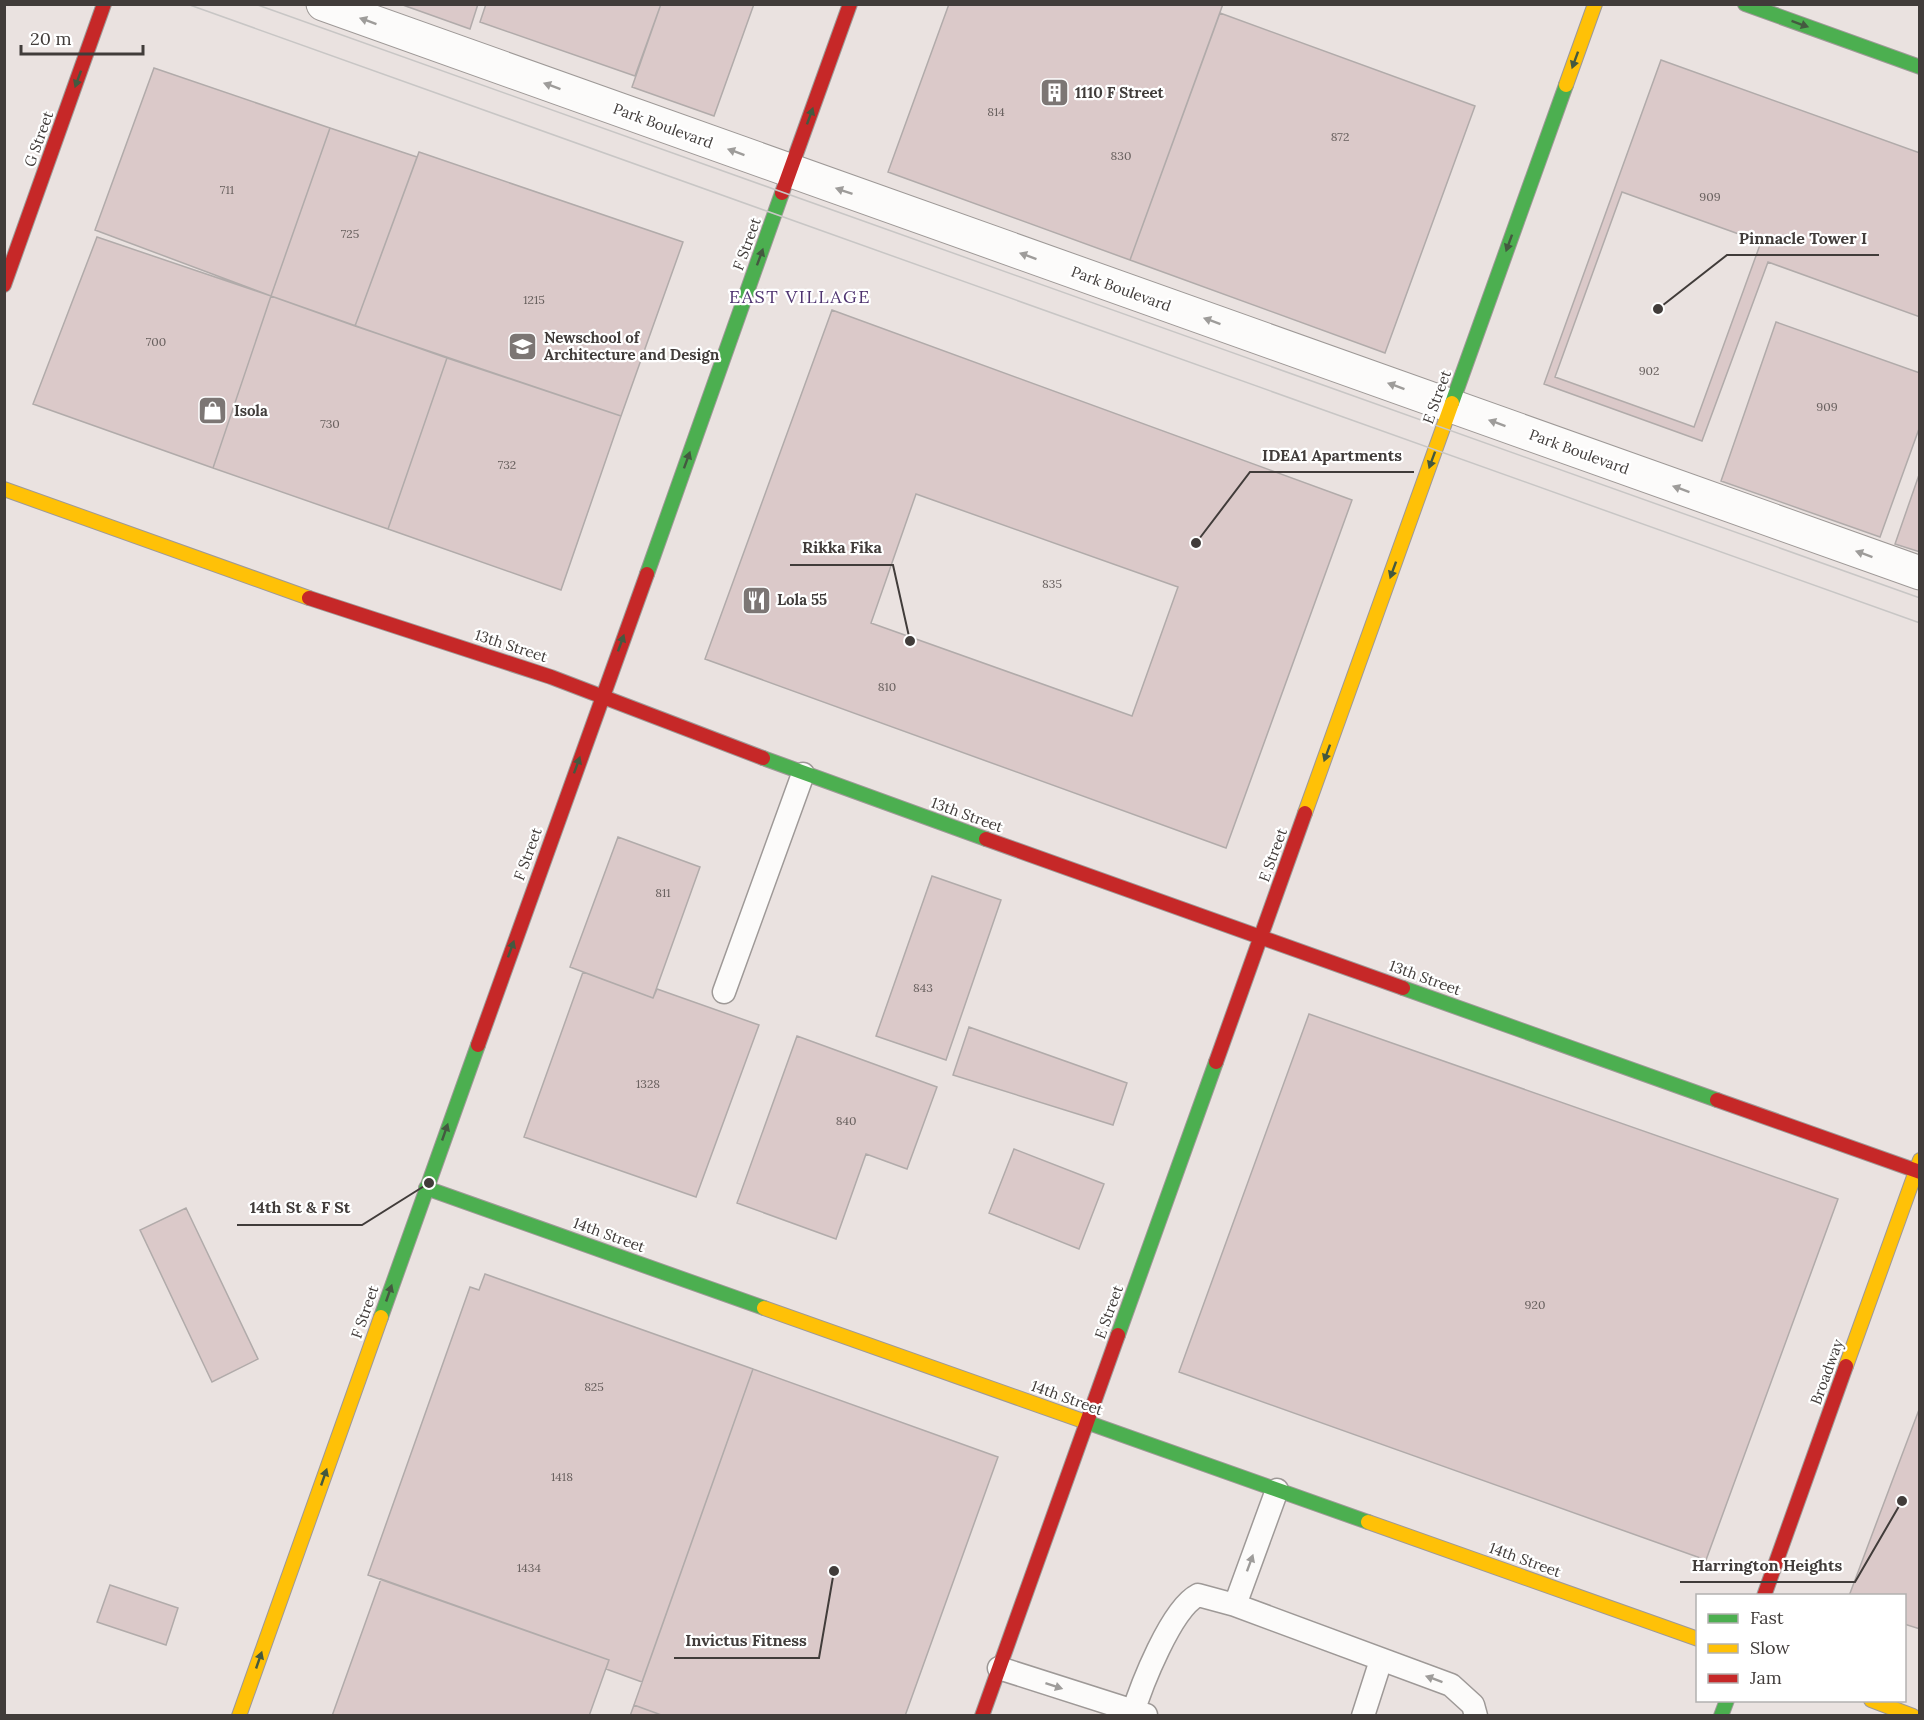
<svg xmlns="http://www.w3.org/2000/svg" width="1924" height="1720" viewBox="0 0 1924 1720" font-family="Lora,serif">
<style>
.building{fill:#dbc9c9;stroke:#b1abaa;stroke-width:1.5;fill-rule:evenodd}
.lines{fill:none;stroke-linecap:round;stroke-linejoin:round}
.lane-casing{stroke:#9e9997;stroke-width:25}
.street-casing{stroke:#9e9997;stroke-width:35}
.fast-casing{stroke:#9e9997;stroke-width:16}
.slow-casing{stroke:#9e9997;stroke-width:16}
.jam-casing{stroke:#9e9997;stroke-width:16}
.lane{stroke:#fcfbfa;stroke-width:22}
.street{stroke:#fcfbfa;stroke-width:33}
.fast{stroke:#4caf50;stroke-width:14}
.slow{stroke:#ffc107;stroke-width:14}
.jam{stroke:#c62828;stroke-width:14}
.tram{stroke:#c8c6c5;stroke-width:1.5}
.oneway{fill:#9e9c9a}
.oneway2{fill:#445940}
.labels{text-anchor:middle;stroke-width:4.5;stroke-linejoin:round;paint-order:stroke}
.number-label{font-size:12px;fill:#68605e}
.poi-label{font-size:15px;font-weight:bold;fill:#413c3a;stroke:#fff;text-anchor:start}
.street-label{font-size:15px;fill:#413c3a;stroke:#fff}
.quarter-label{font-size:18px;letter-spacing:1.5px;fill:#503571;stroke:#fff}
.leader{fill:none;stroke:#413c3a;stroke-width:2}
.callout-dot{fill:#413c3a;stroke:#fff;stroke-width:2}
.callout-label{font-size:16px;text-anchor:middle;font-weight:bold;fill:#413c3a;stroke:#fff;stroke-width:4.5;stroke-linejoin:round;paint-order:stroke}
</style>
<rect width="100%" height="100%" fill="#eae2e0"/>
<path class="building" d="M400,4H478L470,29Z
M486,4H661L635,76L480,22Z
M661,4H754L714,116L632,87Z
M949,4H1223L1130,260L888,172Z
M1220,13L1475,106L1385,353L1130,260Z
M1661,60L1920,153V317L1768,262L1702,441L1544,384Z
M154,68L330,128L271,296L95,230Z
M330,128L417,157L355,326L271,296Z
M419,152L683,242L621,416L355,326Z
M1622,192L1761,242L1694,427L1555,377Z
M97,237L271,296L213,468L33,404Z
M271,296L447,358L388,529L213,468Z
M832,310L1352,500L1226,848L705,659ZM916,494L1178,587L1132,716L871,623Z
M1776,322L1920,373V426L1880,537L1721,481Z
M447,358L621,416L561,590L388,529Z
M1920,472V552L1895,544Z
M618,837L700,867L653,998L570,967Z
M932,876L1001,900L946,1060L876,1036Z
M583,972L653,998L657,989L759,1025L696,1197L524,1137Z
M1309,1014L1838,1199L1706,1560L1179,1372Z
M969,1027L1127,1083L1113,1125L953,1075Z
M797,1036L937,1087L907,1169L866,1154L836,1239L737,1203Z
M1014,1149L1104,1184L1079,1249L989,1213Z
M186,1208L258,1359L212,1382L140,1230Z
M485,1274L753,1369L642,1682L606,1669L609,1660L368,1575L470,1287L479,1290Z
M753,1369L998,1457L905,1716H664L634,1705Z
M1920,1407V1629L1904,1624V1596H1849Z
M381,1579L609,1660L589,1716H332Z
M110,1585L178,1608L166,1645L97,1622Z
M634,1705L664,1716H630Z"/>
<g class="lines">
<defs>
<path id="lane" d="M724,992L803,774
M1277,1490L1235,1605L1451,1685L1473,1705L1476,1716
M999,1668L1146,1715
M1132,1716C1141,1686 1171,1609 1198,1595L1235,1605
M1363,1716L1381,1660"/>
<path id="street" d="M323,4L1920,573"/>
<path id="fast" d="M1745,4L1920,67
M1452,403L1566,85
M647,574L782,193
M763,758L986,839
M1403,988L1717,1100
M426,1188L764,1308
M381,1317L478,1045
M1118,1335L1216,1062
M1086,1422L1368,1522
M1721,1716L1727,1700"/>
<path id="slow" d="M1566,85L1595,4
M4,489L309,598
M1305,813L1452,403
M764,1308L1086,1422
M1846,1366L1920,1160
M1368,1522L1698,1639
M1871,1700L1913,1716
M239,1716L381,1317"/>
<path id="jam" d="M782,193L850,4
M4,285L104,4
M309,598L551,677L763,758
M986,839L1403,988
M478,1045L647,574
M1216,1062L1305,813
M1717,1100L1920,1172
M1764,1596L1846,1366
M982,1716L1118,1335"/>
</defs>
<use href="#lane" class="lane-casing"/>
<use href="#street" class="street-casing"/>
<use href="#fast" class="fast-casing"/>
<use href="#slow" class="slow-casing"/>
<use href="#jam" class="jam-casing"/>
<use href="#lane" class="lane"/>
<use href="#street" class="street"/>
<use href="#fast" class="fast"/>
<use href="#slow" class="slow"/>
<use href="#jam" class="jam"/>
<path class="tram" d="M187,4L1920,623
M255,4L1920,598"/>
</g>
<defs><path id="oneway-solid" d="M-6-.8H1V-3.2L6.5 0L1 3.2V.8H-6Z" transform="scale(1.5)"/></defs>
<g class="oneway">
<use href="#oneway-solid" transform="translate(368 21) rotate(-160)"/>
<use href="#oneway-solid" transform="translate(552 86) rotate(-160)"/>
<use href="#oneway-solid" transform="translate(736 152) rotate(-160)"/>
<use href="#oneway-solid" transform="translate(844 191) rotate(-161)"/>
<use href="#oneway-solid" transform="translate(1028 256) rotate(-160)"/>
<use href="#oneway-solid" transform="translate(1212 321) rotate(-160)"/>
<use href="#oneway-solid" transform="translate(1396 386) rotate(-160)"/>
<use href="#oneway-solid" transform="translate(1497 423) rotate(-160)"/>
<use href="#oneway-solid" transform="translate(1681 489) rotate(-160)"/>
<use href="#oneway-solid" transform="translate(1864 554) rotate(-160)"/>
<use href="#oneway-solid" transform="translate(1250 1563) rotate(-70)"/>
<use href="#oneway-solid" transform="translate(1434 1679) rotate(-160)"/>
<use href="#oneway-solid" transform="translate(1054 1686) rotate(18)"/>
</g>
<g class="oneway2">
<use href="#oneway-solid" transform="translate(1800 24) rotate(20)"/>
<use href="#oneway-solid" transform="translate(1575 60) rotate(110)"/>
<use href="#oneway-solid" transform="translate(78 79) rotate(110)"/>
<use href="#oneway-solid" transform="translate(810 116) rotate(-70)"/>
<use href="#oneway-solid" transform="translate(1509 243) rotate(110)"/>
<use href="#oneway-solid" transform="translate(760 257) rotate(-70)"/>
<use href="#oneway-solid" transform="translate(687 460) rotate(-70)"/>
<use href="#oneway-solid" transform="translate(1432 460) rotate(110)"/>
<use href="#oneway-solid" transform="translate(1393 570) rotate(110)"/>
<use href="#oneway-solid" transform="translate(621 643) rotate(-70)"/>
<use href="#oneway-solid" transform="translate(1327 753) rotate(110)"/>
<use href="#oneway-solid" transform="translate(577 765) rotate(-70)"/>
<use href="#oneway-solid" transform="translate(511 949) rotate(-70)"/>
<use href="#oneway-solid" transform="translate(445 1132) rotate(-71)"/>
<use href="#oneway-solid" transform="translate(389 1293) rotate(-71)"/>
<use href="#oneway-solid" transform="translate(324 1477) rotate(-71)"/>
<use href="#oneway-solid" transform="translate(259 1660) rotate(-71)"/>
</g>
<defs>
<symbol id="building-square" viewBox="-11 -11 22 22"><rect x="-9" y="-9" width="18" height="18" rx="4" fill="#7c7674" stroke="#fff"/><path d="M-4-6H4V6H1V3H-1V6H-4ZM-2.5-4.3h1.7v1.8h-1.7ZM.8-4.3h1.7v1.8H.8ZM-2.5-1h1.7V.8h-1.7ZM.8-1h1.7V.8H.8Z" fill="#fff"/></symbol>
<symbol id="school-square" viewBox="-11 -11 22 22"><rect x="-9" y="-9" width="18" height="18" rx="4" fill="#7c7674" stroke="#fff"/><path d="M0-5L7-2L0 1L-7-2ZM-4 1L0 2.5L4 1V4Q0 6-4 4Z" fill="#fff"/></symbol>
<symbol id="shop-square" viewBox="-11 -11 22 22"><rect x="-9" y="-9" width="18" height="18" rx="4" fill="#7c7674" stroke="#fff"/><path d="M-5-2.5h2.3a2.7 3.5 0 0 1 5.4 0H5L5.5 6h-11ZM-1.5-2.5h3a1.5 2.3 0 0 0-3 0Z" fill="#fff"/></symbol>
<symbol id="restaurant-square" viewBox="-11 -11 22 22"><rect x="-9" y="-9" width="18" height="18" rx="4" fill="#7c7674" stroke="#fff"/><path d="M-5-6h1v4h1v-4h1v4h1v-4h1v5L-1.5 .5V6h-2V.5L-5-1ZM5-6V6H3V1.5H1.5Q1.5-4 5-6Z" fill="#fff"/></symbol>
</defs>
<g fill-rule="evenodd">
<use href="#building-square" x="1038" y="76" width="33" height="33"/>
<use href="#school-square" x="506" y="330" width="33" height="33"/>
<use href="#shop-square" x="196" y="394" width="33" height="33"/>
<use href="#restaurant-square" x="740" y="584" width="33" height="33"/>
</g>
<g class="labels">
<g class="number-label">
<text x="996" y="116">814</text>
<text x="1340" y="141">872</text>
<text x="1121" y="160">830</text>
<text x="227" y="194">711</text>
<text x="1710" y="201">909</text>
<text x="350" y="238">725</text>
<text x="534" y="304">1215</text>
<text x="156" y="346">700</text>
<text x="1649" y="375">902</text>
<text x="1827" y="411">909</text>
<text x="330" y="428">730</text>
<text x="507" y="469">732</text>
<text x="1052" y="588">835</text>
<text x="887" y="691">810</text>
<text x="663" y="897">811</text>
<text x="923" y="992">843</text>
<text x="648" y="1088">1328</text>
<text x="846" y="1125">840</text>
<text x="1535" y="1309">920</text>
<text x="594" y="1391">825</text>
<text x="562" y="1481">1418</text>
<text x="529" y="1572">1434</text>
</g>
<g class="poi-label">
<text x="1075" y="98">1110 F Street</text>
<text x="544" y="343">Newschool of<tspan x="544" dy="17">Architecture and Design</tspan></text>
<text x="234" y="416">Isola</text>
<text x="777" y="605">Lola 55</text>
</g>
<g class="street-label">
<text transform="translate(663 126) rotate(20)" y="5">Park Boulevard</text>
<text transform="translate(39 139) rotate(-70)" y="5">G Street</text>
<text transform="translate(747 244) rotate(-70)" y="5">F Street</text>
<text transform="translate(1121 289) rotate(20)" y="5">Park Boulevard</text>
<text transform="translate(1437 397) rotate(-70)" y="5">E Street</text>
<text transform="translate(1579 452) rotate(20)" y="5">Park Boulevard</text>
<text transform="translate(511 646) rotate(18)" y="5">13th Street</text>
<text transform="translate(967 815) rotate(20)" y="5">13th Street</text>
<text transform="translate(528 854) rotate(-70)" y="5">F Street</text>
<text transform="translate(1273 855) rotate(-70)" y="5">E Street</text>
<text transform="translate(1425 978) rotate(20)" y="5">13th Street</text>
<text transform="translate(609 1235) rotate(20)" y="5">14th Street</text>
<text transform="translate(365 1312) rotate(-71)" y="5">F Street</text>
<text transform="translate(1109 1312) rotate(-70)" y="5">E Street</text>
<text transform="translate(1827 1372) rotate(-70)" y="5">Broadway</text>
<text transform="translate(1067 1398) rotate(20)" y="5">14th Street</text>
<text transform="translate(1525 1560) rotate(20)" y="5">14th Street</text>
</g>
<g class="quarter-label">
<text x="800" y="303">EAST VILLAGE</text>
</g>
</g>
<path class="leader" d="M1658 309L1727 255H1879M1196 543L1250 472H1414M910 641L893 565H790M429 1183L362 1225H237M1902 1501L1855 1582H1680M834 1571L819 1658H674"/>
<g class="callout-dot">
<circle cx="1658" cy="309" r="6"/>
<circle cx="1196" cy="543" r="6"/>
<circle cx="910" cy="641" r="6"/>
<circle cx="429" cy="1183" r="6"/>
<circle cx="1902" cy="1501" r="6"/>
<circle cx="834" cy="1571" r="6"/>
</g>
<g class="callout-label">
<text x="1803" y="244">Pinnacle Tower I</text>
<text x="1332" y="461">IDEA1 Apartments</text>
<text x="842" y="553">Rikka Fika</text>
<text x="300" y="1213">14th St &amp; F St</text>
<text x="1767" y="1571">Harrington Heights</text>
<text x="746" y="1646">Invictus Fitness</text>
</g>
<rect width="1924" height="1720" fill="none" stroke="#413c3a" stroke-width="12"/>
<rect x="1696" y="1594" width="210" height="108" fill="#ffffff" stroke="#b3b1b0" stroke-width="1.5"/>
<rect x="1708" y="1614" width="30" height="9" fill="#4caf50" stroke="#b3b1b0" stroke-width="1.5"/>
<text x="1750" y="1624" font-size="18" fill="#413c3a">Fast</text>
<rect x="1708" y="1644" width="30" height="9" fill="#ffc107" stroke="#b3b1b0" stroke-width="1.5"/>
<text x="1750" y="1654" font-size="18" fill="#413c3a">Slow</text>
<rect x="1708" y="1674" width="30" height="9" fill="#c62828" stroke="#b3b1b0" stroke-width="1.5"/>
<text x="1750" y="1684" font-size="18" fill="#413c3a">Jam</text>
<path d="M21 45v9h122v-9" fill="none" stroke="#413c3a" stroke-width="3"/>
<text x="30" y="45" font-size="18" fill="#413c3a" stroke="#ffffff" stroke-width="4.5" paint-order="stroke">20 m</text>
</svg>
